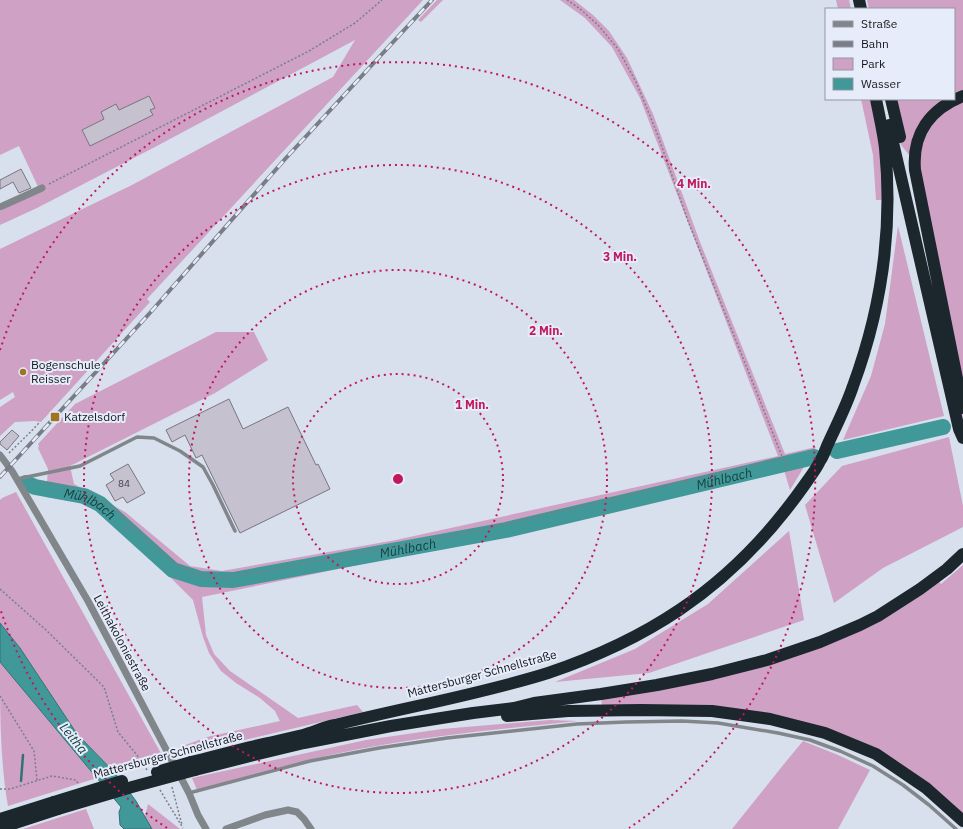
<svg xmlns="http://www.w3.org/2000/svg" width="963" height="829" viewBox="0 0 963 829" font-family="'IBM Plex Sans',sans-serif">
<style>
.green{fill:#cea1c5}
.water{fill:#409899;stroke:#337274}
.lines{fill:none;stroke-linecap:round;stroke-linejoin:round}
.stream{stroke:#337274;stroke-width:2.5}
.river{stroke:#409899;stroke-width:16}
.building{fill:#c5c1cf;stroke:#797582}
.path{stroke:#7a7f88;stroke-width:1.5;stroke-dasharray:2 2;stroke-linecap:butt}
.lane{stroke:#808689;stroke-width:3.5}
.street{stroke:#808689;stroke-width:7}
.highway{stroke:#1b272d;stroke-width:12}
.rail-casing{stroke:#797d87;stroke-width:4}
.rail{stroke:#e6ecfa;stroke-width:2.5;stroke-dasharray:8;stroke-linecap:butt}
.highway-bridge{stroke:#1b272d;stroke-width:12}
.ring{fill:none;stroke:#c2185b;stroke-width:2;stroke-dasharray:2 4}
.poi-dot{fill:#a07425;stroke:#e6ecfa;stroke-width:1.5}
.labels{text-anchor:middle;stroke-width:4;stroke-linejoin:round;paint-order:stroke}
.number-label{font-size:10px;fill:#42424a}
.poi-label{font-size:12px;fill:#16181d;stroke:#e6ecfa;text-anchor:start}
.street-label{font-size:12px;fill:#16181d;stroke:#e6ecfa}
.water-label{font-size:13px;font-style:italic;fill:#174141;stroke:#e6ecfa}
.centre{fill:#c2185b;stroke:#e6ecfa;stroke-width:2}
.ring-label{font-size:12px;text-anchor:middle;font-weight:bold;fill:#c2185b;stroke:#e6ecfa;stroke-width:4;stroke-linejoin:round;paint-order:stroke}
</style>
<rect width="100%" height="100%" fill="#d8dfed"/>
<path class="green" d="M0,0H423L147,299L150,302L41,422L35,421L15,422L0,436V407L15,397L13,392L0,400V249L132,185L333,77L355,40L155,147L37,208L0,225V211L40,191L19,146L0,155Z
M437,0H443L421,22L418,20Z
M560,0H574L593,15L609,31L627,58L653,114L700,242L785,454L816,447L790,490L784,470L451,546L202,597L206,635L214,654L230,671L298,718L357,705L363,712L185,754L183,746L207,737L280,721L275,711L260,698L236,683L221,671L209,653L203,637L193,600L172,579L97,511L81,503L46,497L48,469L38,448L39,446L38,444L75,404L216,332H254L268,360L215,393L70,466L74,484L125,512L190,566L222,571L396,540L778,456L640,98L612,47L585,18Z
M836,0H849L851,9H838Z
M867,0H963V418L954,364L914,161L901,145L891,99H954V9H869Z
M861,99H871L881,155L882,200H876L873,155Z
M898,226L944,416L843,440L871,376L885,324Z
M949,437L963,506V527L883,568L834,603L805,505L842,466Z
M16,492L163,757L115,773L77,734L20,648L0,623V500L2,498Z
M789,531L804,620L649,673L555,682L635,649L708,604Z
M963,565V821L876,754L770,719L602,710L601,694L657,685L820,642L936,578L941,584Z
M0,662L97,778L8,806C0,762 0,708 0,662Z
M550,720L577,721C512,728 447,734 382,745C320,755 259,773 197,790L192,778L366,740L442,729Z
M803,741L838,755L870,770L838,829H732L784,764Z
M148,804L180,829H142Z
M86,809L94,829H23Z"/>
<path class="water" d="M0,623L20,648L77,734L115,773L136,801L152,829H124L120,825L119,812L121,807L0,662Z"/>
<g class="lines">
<path class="stream" d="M21,781L23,755"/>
<g class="river">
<path d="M837,451L943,427"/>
<path id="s1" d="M26,483L35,487L84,496L100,504L173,570L201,579L233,580L506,530L814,457"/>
</g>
</g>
<path class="building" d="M149,96L155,108L150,110L153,115L90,146L82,130L104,119L101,112L116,104L119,110Z
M21,169L31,188L19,193L13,182L0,189V180Z
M229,399L243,429L288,407L316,465L318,464L330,489L240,533L202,455L196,458L185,435L172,442L166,430Z
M12,430L19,436L7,450L0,444V442Z
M128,464L145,493L127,503L123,497L115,501L106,485L114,480L110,474Z"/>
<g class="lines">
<path class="path" d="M567,0L579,8L598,25L618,49L636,82L657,133L688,221L747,368L787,469
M49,184L309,51L355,23L382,0
M9,453C19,443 29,434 39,423L40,424
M37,482L40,483C48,484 57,484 65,486C85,491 105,502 121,515C145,537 171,568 204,576C207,577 212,576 216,576C231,577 246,575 261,572L486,529L783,458
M125,531L130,525
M0,589L46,630L104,687L118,732L141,760L147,770
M0,696L34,751L37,780
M172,787L182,825
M0,789H10L52,776L76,780L79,785
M160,790L183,828"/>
<path class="lane" d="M17,479L80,466L137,437L154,438L180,451L203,467L213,485L235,531
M189,793L310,761L379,748L447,738L577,724L626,722L682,721L718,723L778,733L810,740L840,751L873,766L903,785L929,805L956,829"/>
<path class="street" d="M0,207L42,188
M0,455L12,471L88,601L189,793L198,815L206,829
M226,829L265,815L288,810L297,812L304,819L311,829"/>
<path class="highway" d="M859,0L861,9
M963,96C930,109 912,134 915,170L963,408
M891,99L900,137
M889,125L959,429L963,438
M507,716L568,711L641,710L712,711L770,719L825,733L876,754L926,788L963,821
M191,762C212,757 233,751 255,746C271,742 287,739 303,735C314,732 324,727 335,725C406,707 478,695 548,673C646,640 721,592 785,511C793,501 801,490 808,480C812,474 817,468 820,461C823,457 825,451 827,446C836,426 846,407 853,386C881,310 893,228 885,148C883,131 879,115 876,99
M195,770L254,755L304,743L391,726L473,713L514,708L534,703L601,694L657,685L712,674L767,660L820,642L860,625L878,616L920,589L947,569L963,554
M0,819L54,802
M0,828L58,809"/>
<defs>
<path id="rail" d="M0,477L149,314L286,158L432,0"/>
</defs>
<use href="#rail" class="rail-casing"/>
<use href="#rail" class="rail"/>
<path class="highway-bridge" d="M157,772L191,762
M54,802L122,781
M58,809L132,787L195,770"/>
</g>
<g class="ring">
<circle cx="398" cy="479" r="105"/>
<circle cx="398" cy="479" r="209"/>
<circle cx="398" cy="479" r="314"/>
<path d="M167 828A418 418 0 0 1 0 608M0 350A418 418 0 1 1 629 828"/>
</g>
<g class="poi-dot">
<circle cx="23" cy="372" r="4"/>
<rect x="50" y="412" width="10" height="10" rx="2"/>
</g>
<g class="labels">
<g class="number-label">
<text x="124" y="487">84</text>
</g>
<g class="poi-label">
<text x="31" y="369">Bogenschule<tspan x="31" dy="14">Reisser</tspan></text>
<text x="64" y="421">Katzelsdorf</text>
</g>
<g class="street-label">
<text transform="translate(122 643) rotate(62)" y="4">Leithakoloniestraße</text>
<text transform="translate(482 674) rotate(-15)" y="4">Mattersburger Schnellstraße</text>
<text transform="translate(168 755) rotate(-15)" y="4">Mattersburger Schnellstraße</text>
</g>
<g class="water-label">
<text dy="5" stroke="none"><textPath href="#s1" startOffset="739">Mühlbach</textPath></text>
<text dy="5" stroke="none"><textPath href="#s1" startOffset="68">Mühlbach</textPath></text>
<text dy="5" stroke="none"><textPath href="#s1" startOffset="415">Mühlbach</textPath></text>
<text transform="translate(74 738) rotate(51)" y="5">Leitha</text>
</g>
</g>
<circle cx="398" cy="479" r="6" class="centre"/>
<g class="ring-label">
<text x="694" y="188">4 Min.</text>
<text x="620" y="261">3 Min.</text>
<text x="546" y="335">2 Min.</text>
<text x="472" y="409">1 Min.</text>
</g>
<rect x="825" y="8" width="130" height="92" fill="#e6ecfa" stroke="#9397a2"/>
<rect x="833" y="21" width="20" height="6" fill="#808689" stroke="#9397a2"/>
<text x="861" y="28" font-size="12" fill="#16181d">Straße</text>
<rect x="833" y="41" width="20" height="6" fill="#797d87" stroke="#9397a2"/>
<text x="861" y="48" font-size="12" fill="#16181d">Bahn</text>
<rect x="833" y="58" width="20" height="12" fill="#cea1c5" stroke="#9397a2"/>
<text x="861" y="68" font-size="12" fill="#16181d">Park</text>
<rect x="833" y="78" width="20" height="12" fill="#409899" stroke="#9397a2"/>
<text x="861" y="88" font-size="12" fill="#16181d">Wasser</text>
</svg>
